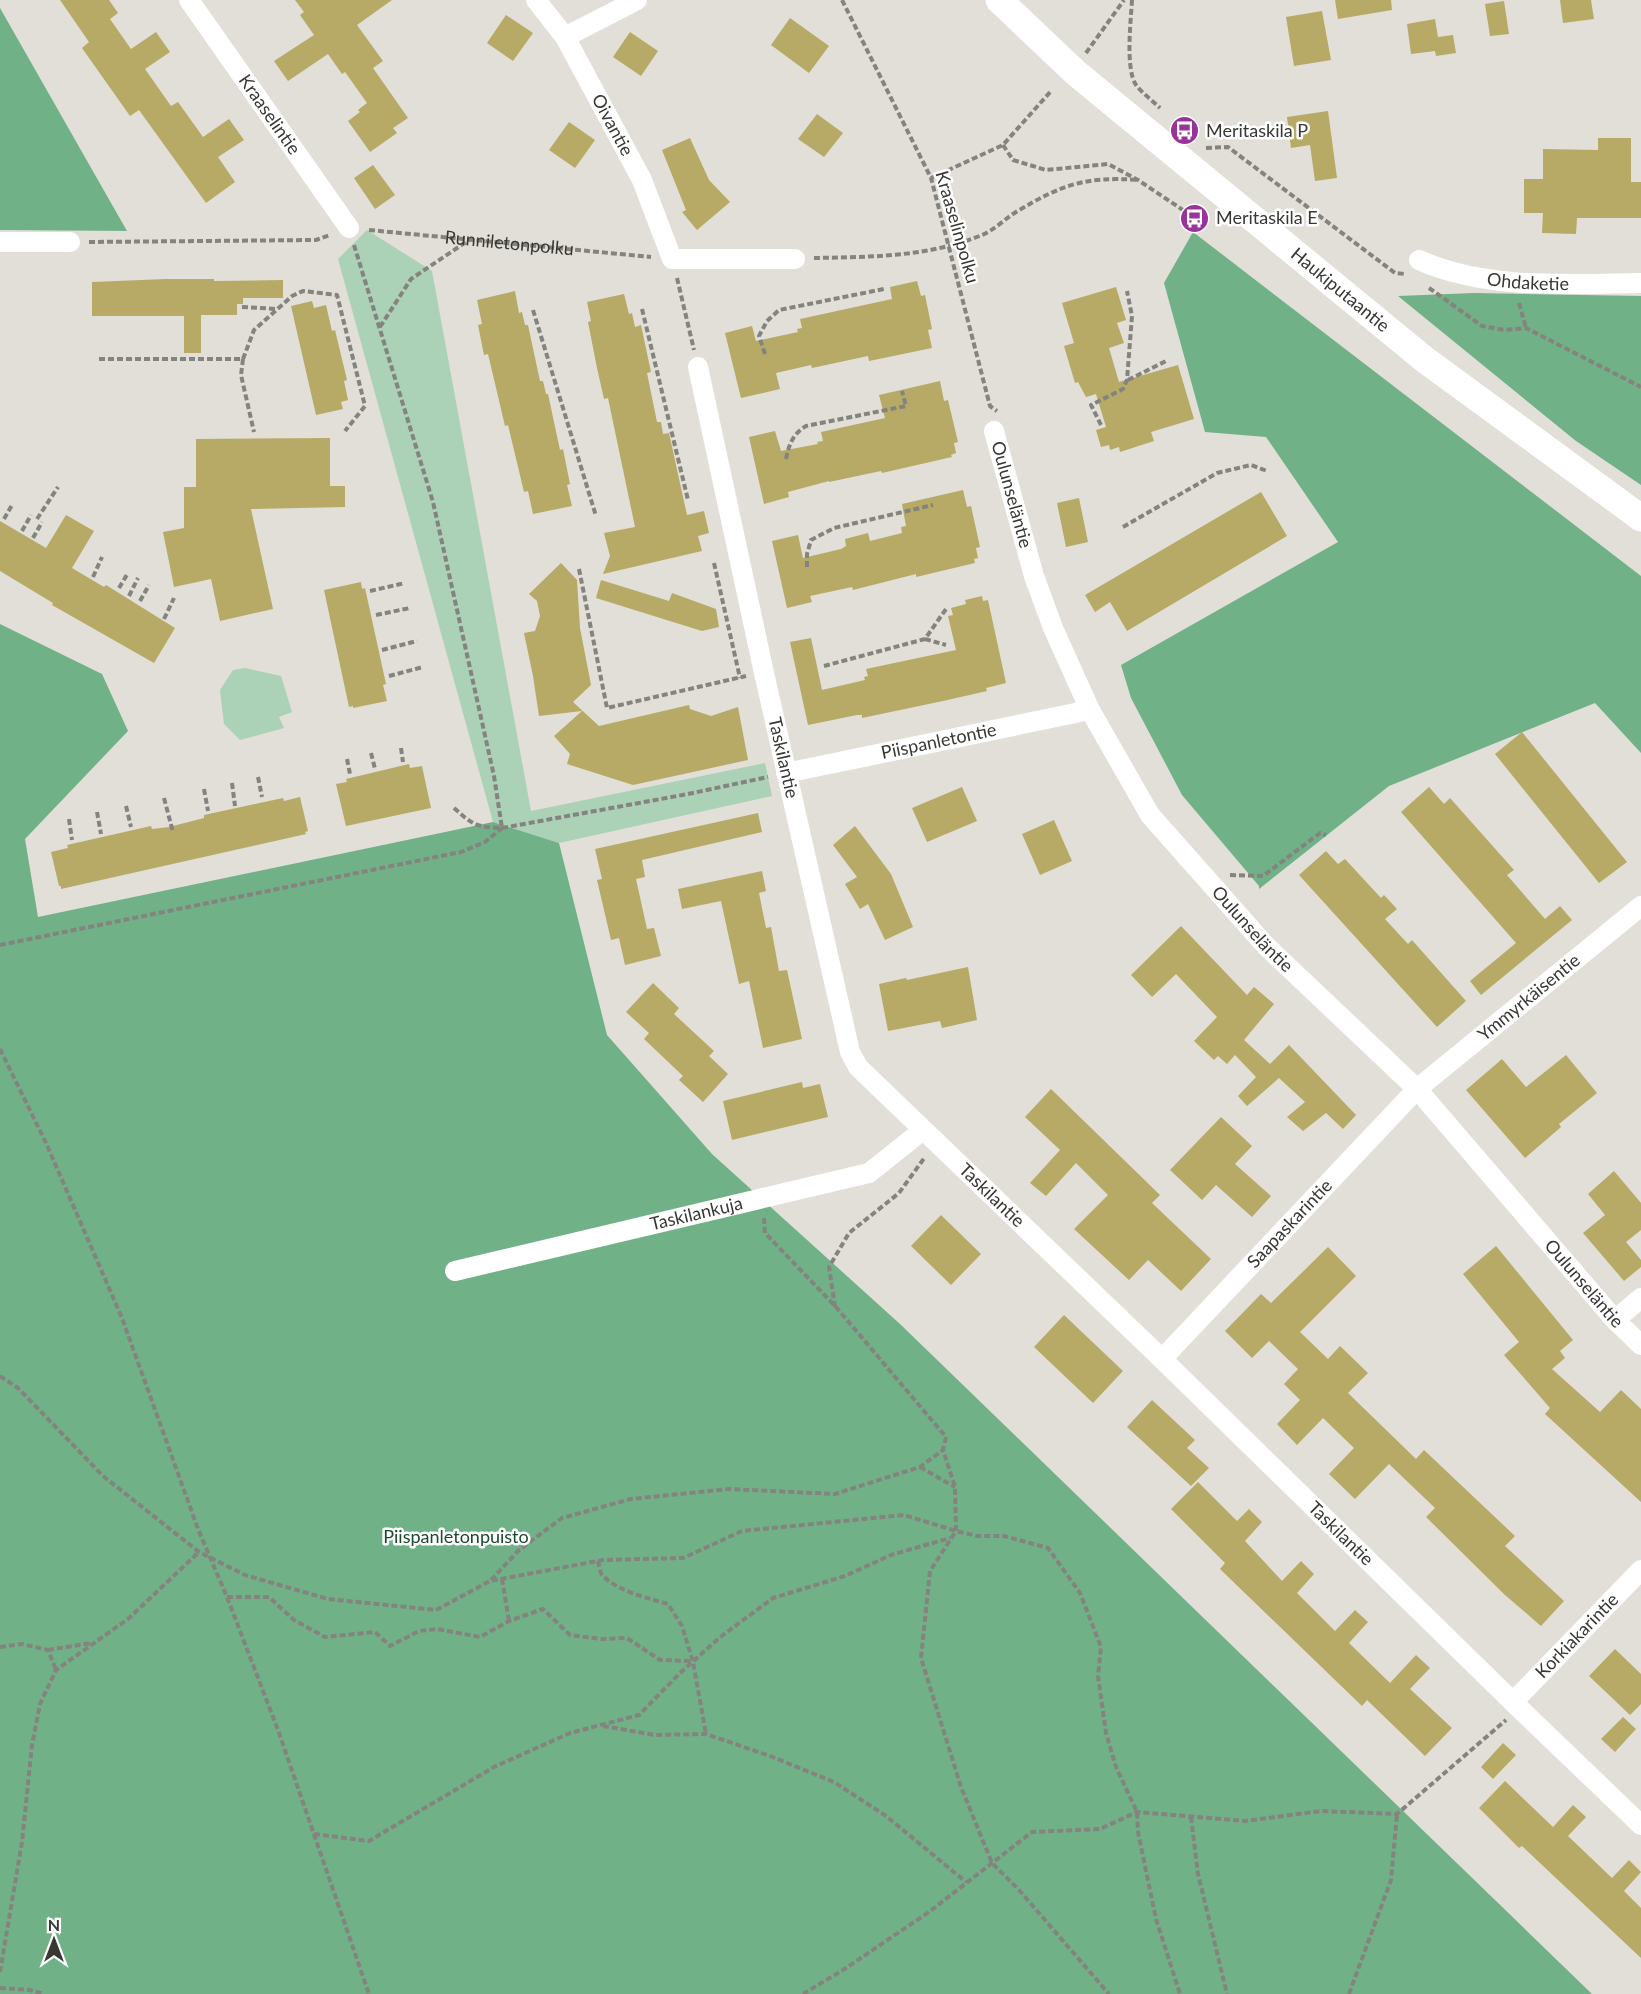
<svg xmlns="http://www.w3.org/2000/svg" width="1641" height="1994" viewBox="0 0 1641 1994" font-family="Lato,sans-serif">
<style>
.green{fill:#abd1b7}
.forest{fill:#71b188}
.building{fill:#b6aa66}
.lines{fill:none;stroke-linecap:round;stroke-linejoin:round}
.path{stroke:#84837e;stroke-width:4;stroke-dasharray:6 3;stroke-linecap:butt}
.minor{stroke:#fff;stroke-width:20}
.secondary{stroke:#fff;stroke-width:27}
.labels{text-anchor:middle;stroke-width:5;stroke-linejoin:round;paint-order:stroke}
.street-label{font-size:18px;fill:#373734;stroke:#fff}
.poi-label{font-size:18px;fill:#373734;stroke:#fff;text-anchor:start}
.park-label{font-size:18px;fill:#194a2e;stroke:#fff}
</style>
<rect width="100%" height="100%" fill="#e1dfd7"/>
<path class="green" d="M367,230L432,271L531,811L765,763L772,796L559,843L493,822L338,259Z
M245,668L281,676L292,712L279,717L284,728L240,740L224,724L220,690L233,670Z"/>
<path class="forest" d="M0,8L127,231L0,230Z
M1193,232L1641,576V753L1595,703L1389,786L1259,889V886L1182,795L1131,698L1121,665L1338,542L1266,437L1205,432L1164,283Z
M1474,293L1641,296V485L1576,441L1398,296Z
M0,624L102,674L128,731L25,839L38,917L493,822L559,843L607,1035L712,1154L900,1324L1592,1994H0Z"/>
<path class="building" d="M60,0H109L118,13L110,19L131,49L156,32L170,52L145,69L171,106L178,102L203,137L229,119L244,140L218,157L235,182L206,203L139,110L130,116L82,48L89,42Z
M295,0H392L357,25L383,61L373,68L408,118L393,128L397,133L370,152L348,121L360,112L358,110L367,103L345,72L342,74L328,54L288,81L274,61L314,35L300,15L304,12Z
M1335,0H1391L1392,10L1338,19Z
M1560,0H1591L1594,19L1563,23Z
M1504,1L1509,34L1490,36L1485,4Z
M1322,11L1331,60L1294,66L1286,17Z
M506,15L533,33L513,61L487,43Z
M790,18L829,46L809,73L771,45Z
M1435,19L1438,37L1453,35L1456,53L1436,56L1435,51L1411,54L1407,24Z
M630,32L658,51L641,76L613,57Z
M1328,111L1337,178L1315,181L1310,145L1291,148L1287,117Z
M817,114L843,133L824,157L798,139Z
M569,122L595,140L575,168L549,150Z
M690,138L709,180L730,202L697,230L682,212L686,210L662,150Z
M1598,138H1631V182H1641V218H1577L1576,234L1542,233L1543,213H1524V179H1543V149L1598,150Z
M373,165L395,195L375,209L354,178Z
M166,279H214V281L283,280V298H243V304H237V315H201V353H184V316H92V282Z
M917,281L921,296L925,295L932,329L928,330L932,348L869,361L868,356L812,368L811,365L776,373L780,389L741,398L725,333L752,326L756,341L798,332L797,329L802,328L800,319L892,299L890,287Z
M1116,287L1126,320L1117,323L1124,343L1109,348L1119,382L1178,365L1194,419L1151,432L1154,441L1120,452L1119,447L1110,450L1109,445L1101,447L1096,430L1106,427L1096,394L1086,397L1078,382L1075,383L1064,346L1074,343L1062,303Z
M515,291L519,313L522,312L525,325H528L540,381H543L546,394H548L560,450L563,449L570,484L567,485L572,506L533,514L528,491L524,492L508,425L505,426L488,354L484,355L478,325L482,324L477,300Z
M624,294L629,314L632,313L635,327L641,325L651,372L647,373L657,422H661L663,434L669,433L687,515L704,511L709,533L698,536L702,551L603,574L610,556L604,533L635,527L608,398L604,399L597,368L588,322L591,321L587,302Z
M312,301L314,308L326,305L332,331L335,330L347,380L344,381L348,400L341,402L343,409L316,415L291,306Z
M940,381L944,401L948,400L958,442L954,443L956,453L951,455L952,457L895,470L882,473L881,471L829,482V481L788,492L789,497L764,504L749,437L775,431L781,451L818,444L817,442L823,441L821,432L885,418L879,395Z
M330,438V486H345V507L251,509L273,609L220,621L211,579L174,587L163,532L184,528V487H196V439Z
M963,490L967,507L971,506L980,547L976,548L978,558L974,559L975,563L916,577V574L853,590L852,587L810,596L812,602L787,608L772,541L798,535L803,558L841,549L846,546L845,539L868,533L870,541L902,533L901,527L906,526L902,504Z
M1261,492L1287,536L1127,631L1110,602L1095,612L1085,595Z
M1079,498L1088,542L1066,547L1057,503Z
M66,515L94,531L72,568L104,587L106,585L175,628L154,663L52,605L53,603L0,571V521L46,548Z
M561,563L577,580L580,628L591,685L573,702L599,726L689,705L690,709L711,716L738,707L748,760L633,785L567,764L570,754L554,736L582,711L539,716L533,676L524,633L535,631L540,616L537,601L529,594Z
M601,580L669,601L672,593L716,609L719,627L702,631L596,598Z
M361,582L362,589L365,588L386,684L383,685L387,701L353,708V706L349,707L324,590Z
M982,596L983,601L988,600L1006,683L986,688L987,691L943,701L862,718V715H857L808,725L790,642L811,638L822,690L865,680L864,677L868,676L866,669L956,650L948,616L953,615L951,608L966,604L965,600Z
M1522,732L1627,862L1599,883L1495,754Z
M409,764L410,768L422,766L431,808L346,826L336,784L347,782L346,779Z
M962,787L977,821L927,842L912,808Z
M1429,787L1444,804L1450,798L1514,870L1507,875L1545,919L1560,906L1572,920L1481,995L1470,981L1516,943L1401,812Z
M300,797L308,831L305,832L306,834L61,889V886H59L51,852L68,848L67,845L151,826L152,829L169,827L204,818V815L283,798L284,801Z
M758,813L762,832L642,860L645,877L636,879L647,929L654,928L661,956L625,965L619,938L611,940L597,880L602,879L595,849Z
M1054,820L1072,861L1040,875L1022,834Z
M855,826L891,874L913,927L885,940L868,904L860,909L845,884L857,877L833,845Z
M1326,851L1338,864L1345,859L1381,898L1384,895L1397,909L1385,919L1408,944L1412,940L1466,1001L1437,1027L1299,875Z
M762,871L766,891L759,893L766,928L771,927L779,971L787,970L802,1039L763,1048L749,981L739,984L721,901L682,909L678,889Z
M1181,926L1247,995L1254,987L1274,1004L1244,1040L1270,1064L1289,1045L1356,1115L1343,1129L1326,1113L1303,1131L1287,1117L1305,1102L1279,1078L1247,1106L1238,1096L1256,1077L1235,1055L1227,1064L1218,1056L1214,1060L1194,1041L1217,1017L1176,974L1152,997L1131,975Z
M968,967L977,1020L942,1028L940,1021L888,1031L879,984L906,978L907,980Z
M653,983L679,1008L674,1014L714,1051L709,1056L728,1074L703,1102L679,1080L683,1076L644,1039L649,1033L626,1012Z
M1566,1055L1597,1093L1559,1124L1561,1127L1525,1158L1466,1090L1502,1059L1526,1087Z
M802,1082L803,1088L820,1084L828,1117L732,1140L723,1101Z
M1051,1089L1160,1195L1152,1203L1211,1259L1181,1291L1148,1260L1129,1280L1074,1229L1108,1195L1076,1163L1046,1196L1030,1183L1060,1150L1025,1117Z
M1221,1117L1252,1146L1235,1164L1271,1196L1252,1217L1216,1185L1202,1200L1170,1170Z
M1614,1171L1641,1203V1230L1626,1242L1641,1260V1267L1624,1281L1583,1233L1605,1215L1588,1194Z
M941,1215L981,1254L951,1285L911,1246Z
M1496,1246L1573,1340L1560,1351L1565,1358L1552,1369L1600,1412L1621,1390L1641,1409V1502L1545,1414L1550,1408L1504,1355L1519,1342L1463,1274Z
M1328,1247L1356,1276L1300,1332L1328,1359L1340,1346L1368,1373L1348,1393L1416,1459L1424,1450L1515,1536L1505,1546L1564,1601L1541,1626L1505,1595L1426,1517L1435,1508L1389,1464L1355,1499L1329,1474L1354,1448L1323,1418L1297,1445L1277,1424L1300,1400L1284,1384L1298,1369L1269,1341L1252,1358L1225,1331L1261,1294L1271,1303Z
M1064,1315L1123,1371L1093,1403L1034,1347Z
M1152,1400L1195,1440L1187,1448L1209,1468L1191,1486L1127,1427Z
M1198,1482L1237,1521L1249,1509L1262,1522L1245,1541L1282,1581L1301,1561L1314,1574L1297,1593L1335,1631L1355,1610L1368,1622L1349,1643L1390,1683L1416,1655L1430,1668L1410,1689L1452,1728L1425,1756L1367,1700L1362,1706L1220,1569L1225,1563L1171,1509Z
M1615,1649L1641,1674V1704L1630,1715L1589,1676Z
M1623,1717L1636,1729L1615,1752L1601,1739Z
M1503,1743L1516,1755L1493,1779L1481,1767Z
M1505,1781L1553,1827L1573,1805L1586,1817L1568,1836L1612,1878L1629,1860L1641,1872L1624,1891L1641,1908V1958L1522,1846L1519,1848L1479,1808Z"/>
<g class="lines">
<g class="path">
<path d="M842,0L931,178L990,406L997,411"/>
<path d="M1132,0C1131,20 1125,68 1136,85C1142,93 1153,101 1160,108"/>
<path d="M1086,53L1124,0"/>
<path d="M1003,145L1013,160L1046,170L1108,164L1138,180L1195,218"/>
<path d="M1206,148L1228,147L1395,273L1405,274"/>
<path d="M931,178L1003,145L1051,91"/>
<path id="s1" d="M369,230L651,257"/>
<path d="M89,242L316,240L330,235"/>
<path d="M354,245L433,502L494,776L502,828"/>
<path d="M814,258C870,257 929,257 982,235C994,230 1005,219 1016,212C1061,185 1085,176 1138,180"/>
<path d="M677,278L694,350"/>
<path d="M1429,288L1482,326L1505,330L1526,328L1641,387"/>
<path d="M1519,303L1526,328"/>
<path d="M242,307L277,309"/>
<path d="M642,309L688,500"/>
<path d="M533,310L596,516"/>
<path d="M380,327L411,279L469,240"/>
<path d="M765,354L759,336L767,321L779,310L884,289"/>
<path d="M99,359H243L254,330L292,296L303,291L337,295L365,406L345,431"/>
<path d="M243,359L241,375L254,432"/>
<path d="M1128,380L1166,361"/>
<path d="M1101,425L1091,405L1123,389L1127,380L1132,316L1127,291"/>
<path d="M786,459C789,444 793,434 806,426L906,406L902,391"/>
<path d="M4,519L12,505"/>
<path d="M37,519L58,487"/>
<path d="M1123,527L1217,473L1251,465L1267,471"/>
<path d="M22,531L31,515"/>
<path d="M33,538L42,522"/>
<path d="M714,563L740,678"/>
<path d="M807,567V554L811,540L834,528L933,505"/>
<path d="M579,569L607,708L746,676"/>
<path d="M93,577L102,557"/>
<path d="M119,588L128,573"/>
<path d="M370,591L405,583"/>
<path d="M129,596L138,578"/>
<path d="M140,601L149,585"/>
<path d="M376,615L410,608"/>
<path d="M164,619L174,598"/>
<path d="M925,639L946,645"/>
<path d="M382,650L417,641"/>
<path d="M824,666L925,639L946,609"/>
<path d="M389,676L423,667"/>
<path d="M401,748L403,762"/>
<path d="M371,753L375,769"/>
<path d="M347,759L350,774"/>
<path d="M258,777L262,797"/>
<path d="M232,783L235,806"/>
<path d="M204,789L208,811"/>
<path d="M164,798L173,832"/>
<path d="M126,806L131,827"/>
<path d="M454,808C473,825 476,827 502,828L688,794L768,777"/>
<path d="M97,812L101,834"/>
<path d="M69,819L72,840"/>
<path d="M1230,875L1263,876L1320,833L1326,835"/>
<path d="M0,945L461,852L485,842L502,828"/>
<path d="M0,1049L46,1143L122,1318L198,1529L227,1597L278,1730L369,1994"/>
<path d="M764,1218L765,1233L836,1307L946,1437L943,1450L955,1487L956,1531L930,1571L921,1658L961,1787L992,1863L1019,1890L1109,1994"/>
<path d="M835,1307L829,1267L849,1233L899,1193L925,1157"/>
<path d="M0,1376L18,1388L103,1476L199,1552L245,1575L328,1599L436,1610L490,1581L603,1560L683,1558L742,1531L904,1515L956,1531L977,1536H1004L1048,1548L1080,1593L1101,1647L1098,1676L1106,1733L1116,1767L1137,1812L1138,1832L1156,1919L1180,1994"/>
<path d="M920,1467L955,1487"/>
<path d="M598,1561C599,1565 600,1572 602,1575C617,1591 648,1598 668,1604L682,1626L693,1662L706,1734"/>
<path d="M502,1579L509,1621"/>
<path d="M491,1580L519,1550L562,1518L631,1499L729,1489L835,1494L920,1467L943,1450"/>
<path d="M227,1597H269L294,1620L325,1637L375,1632L390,1646L419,1631L437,1629L480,1637L509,1621L543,1609L570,1635L601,1639L627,1638L660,1660L692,1661"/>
<path d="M0,1647L22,1644L48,1650L56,1670"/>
<path d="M48,1650L92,1643"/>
<path d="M603,1726L655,1735L706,1734L770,1756L834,1782L886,1816L966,1882"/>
<path d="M1191,1817L1198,1874L1227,1994"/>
<path d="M314,1834L369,1841L494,1767L570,1733L639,1715L679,1674L719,1638L773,1598L845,1576L891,1555L950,1538"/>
<path d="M0,1972L22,1842L32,1745L40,1704L56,1670L128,1619L199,1552"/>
<path d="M0,1988L30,1990L44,1994"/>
<path d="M803,1994L843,1970L929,1912L1032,1832L1100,1829L1137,1812L1245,1821L1321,1811L1397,1814L1506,1720"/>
<path d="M1349,1994L1391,1880L1397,1814"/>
</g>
<g class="minor">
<path id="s2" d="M189,0L349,228"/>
<path id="s3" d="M536,0L565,37L642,180L672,259H795"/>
<path d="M565,37L637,0"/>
<path d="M0,242H70"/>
<path id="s4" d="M1419,260C1486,290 1569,284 1641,283"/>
<path id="s5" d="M698,367L764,673L850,1052L858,1067L1162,1359L1519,1708L1641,1825"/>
<path id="s6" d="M994,431L1034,576L1053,628L1090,710L1150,815L1266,946L1417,1089L1615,1320L1641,1345"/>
<path id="s7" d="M786,773L1090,710"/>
<path id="s8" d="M455,1271L869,1173L923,1130"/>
<path d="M1615,1320L1641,1298"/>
<path id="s9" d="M1162,1359L1417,1089L1641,906"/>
<path id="s10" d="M1513,1702L1641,1570"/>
</g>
<path class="secondary" id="s11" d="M999,0L1076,73L1424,359L1641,518"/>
</g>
<defs>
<symbol id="bus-disc" viewBox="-11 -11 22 22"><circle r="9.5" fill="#983399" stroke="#fff"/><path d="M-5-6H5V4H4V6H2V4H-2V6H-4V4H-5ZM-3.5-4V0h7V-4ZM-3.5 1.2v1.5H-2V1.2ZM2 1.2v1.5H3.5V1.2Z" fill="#fff"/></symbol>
</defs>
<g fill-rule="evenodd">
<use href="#bus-disc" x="1168" y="114" width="33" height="33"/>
<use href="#bus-disc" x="1178" y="202" width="33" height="33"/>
</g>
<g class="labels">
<g class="street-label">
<text dy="6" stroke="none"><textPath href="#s2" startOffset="140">Kraaselintie</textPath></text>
<text dy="6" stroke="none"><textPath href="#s3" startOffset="147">Oivantie</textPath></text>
<text transform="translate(957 227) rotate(74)" y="6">Kraaselinpolku</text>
<text dy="6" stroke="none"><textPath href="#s1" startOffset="141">Runniletonpolku</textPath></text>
<text dy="6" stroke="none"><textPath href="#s4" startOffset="112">Ohdaketie</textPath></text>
<text dy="6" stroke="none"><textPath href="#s11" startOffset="448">Haukiputaantie</textPath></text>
<text dy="6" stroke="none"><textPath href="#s6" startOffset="66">Oulunseläntie</textPath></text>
<text dy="6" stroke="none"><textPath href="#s7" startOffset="156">Piispanletontie</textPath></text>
<text dy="6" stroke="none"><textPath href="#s5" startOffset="400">Taskilantie</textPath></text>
<text dy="6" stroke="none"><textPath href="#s6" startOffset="570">Oulunseläntie</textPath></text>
<text dy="6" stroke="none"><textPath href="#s9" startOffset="516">Ymmyrkäisentie</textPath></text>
<text dy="6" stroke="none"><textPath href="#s5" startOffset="904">Taskilantie</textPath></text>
<text dy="6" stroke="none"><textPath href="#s8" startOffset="248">Taskilankuja</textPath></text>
<text dy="6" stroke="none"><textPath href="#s9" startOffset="186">Saapaskarintie</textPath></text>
<text dy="6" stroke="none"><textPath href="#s6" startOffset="1056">Oulunseläntie</textPath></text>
<text dy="6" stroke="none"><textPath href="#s5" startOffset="1390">Taskilantie</textPath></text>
<text dy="6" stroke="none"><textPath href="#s10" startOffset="92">Korkiakarintie</textPath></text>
</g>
<g class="poi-label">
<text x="1206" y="137">Meritaskila P</text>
<text x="1216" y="224">Meritaskila E</text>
</g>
<g class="park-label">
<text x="456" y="1543">Piispanletonpuisto</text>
</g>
</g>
<g transform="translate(54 1940)" stroke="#ffffff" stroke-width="4.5" paint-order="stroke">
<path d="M0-4.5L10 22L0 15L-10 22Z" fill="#373734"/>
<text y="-9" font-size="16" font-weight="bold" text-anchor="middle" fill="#373734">N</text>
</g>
</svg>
